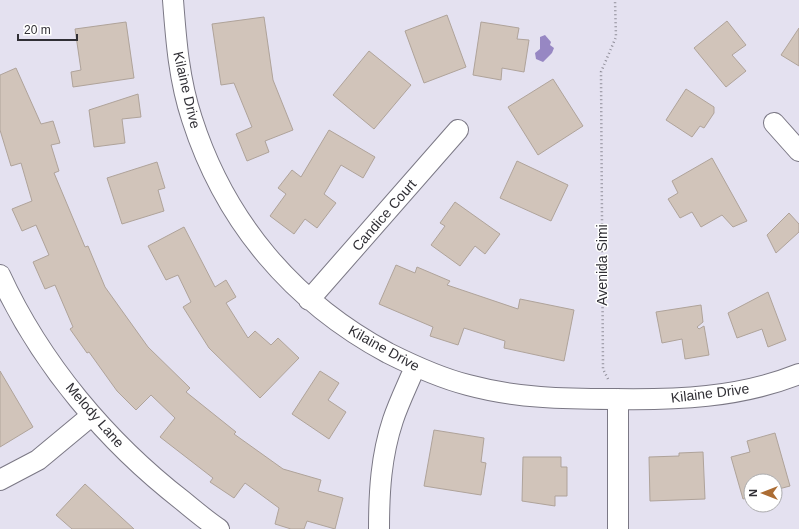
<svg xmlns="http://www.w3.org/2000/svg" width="799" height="529" viewBox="0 0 799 529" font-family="Helvetica,sans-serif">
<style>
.water{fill:#9787c3}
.building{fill:#d1c4ba;stroke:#afa39a}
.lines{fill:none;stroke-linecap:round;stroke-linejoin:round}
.minor-casing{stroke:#7b7885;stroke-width:22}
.path{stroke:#908e99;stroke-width:2.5;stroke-dasharray:1 3;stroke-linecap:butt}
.minor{stroke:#fff;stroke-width:20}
.labels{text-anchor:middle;stroke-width:3;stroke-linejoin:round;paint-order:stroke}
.street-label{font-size:14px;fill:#302f35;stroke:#fff}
</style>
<rect width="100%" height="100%" fill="#e4e1f0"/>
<path class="water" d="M545,35L551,42L550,45L554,48L552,53L543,62L536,59L535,53L540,49V37Z"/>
<path class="building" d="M447,15L466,67L424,83L405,31Z
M264,17L273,80L293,130L265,141L269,152L247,161L236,134L252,127L234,83L221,85L212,24Z
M727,21L746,45L732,55L746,71L726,87L694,48Z
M126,22L134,78L73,87L71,72L81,70L75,29Z
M481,22L519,28L517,39L529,40L524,72L502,68L501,80L473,75Z
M799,28V66L781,55Z
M369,51L411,85L374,129L333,95Z
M16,68L41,124L53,121L60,143L51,145L59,171L54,173L85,247L88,246L105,287L148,347L190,388L186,392L236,432L234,434L283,469L321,480L318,491L343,498L335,529L307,521L304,529H291L275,524L279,508L245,483L234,498L210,482L213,478L160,437L175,418L151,395L136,410L117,391L89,352L87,353L70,329L73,327L55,285L45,289L33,262L49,255L36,225L22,231L12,209L32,201L21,163L11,166L0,130V75Z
M553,79L583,126L538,155L508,107Z
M686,89L714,107V113L704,128L700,126L692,137L666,120Z
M138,94L141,117L122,119L125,143L94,147L89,110Z
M329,130L375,157L363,178L341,165L324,194L336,203L317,228L305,219L294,234L270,216L286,194L278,188L292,170L301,177Z
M712,158L747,221L733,227L722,215L701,227L692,212L680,218L668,199L678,193L672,181Z
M517,161L568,185L551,221L500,198Z
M157,162L165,188L158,190L164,211L122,224L107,178Z
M455,202L500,234L485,254L475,246L460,266L431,245L445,226L440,223Z
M789,213L799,224V232L776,253L767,235Z
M184,227L215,287L226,280L236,297L226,303L248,338L255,331L271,345L278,338L299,358L260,398L209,348L183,307L191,302L178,275L166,280L148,246Z
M396,265L415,273L417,267L450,281L447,285L518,309L520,299L574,310L564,361L504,348L505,341L464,328L458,345L430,336L433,327L379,304Z
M768,292L786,340L768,347L762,329L737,338L728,313Z
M701,305L703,322L697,327L699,329L704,326L709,355L685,359L682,339L662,343L656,312Z
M0,371L33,427L0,447Z
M320,371L339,383L328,400L346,412L329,439L292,414Z
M434,430L484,438L481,462L486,463L481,495L424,486Z
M775,433L790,486L775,490V481H751V497L743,499L731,457L750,452L747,441Z
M703,452L705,499L650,501L649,457L679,456V453Z
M523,457H561V467H567V496H555V506L522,501Z
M85,484L134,529H72L56,515Z"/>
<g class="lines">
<defs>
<path id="minor" d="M173,0C176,40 179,80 192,119C225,222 293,302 388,353C414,366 440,378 468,385C516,398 564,399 613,399C676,400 739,398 799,374
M774,123L799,151
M0,275C41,364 107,442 183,501C195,511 207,521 219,529
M309,300L458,130
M618,399V529
M0,480L38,460L91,416
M379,529C379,492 381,456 393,420C399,402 408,384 415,367"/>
</defs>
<use href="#minor" class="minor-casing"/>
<path class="path" d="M608,379L603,369L601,72L616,37L615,0"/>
<use href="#minor" class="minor"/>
</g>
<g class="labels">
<g class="street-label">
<text transform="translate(187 90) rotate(77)" y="5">Kilaine Drive</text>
<text transform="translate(384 215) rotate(-49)" y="5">Candice Court</text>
<text transform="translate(602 265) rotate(-90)" y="5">Avenida Simi</text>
<text transform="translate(384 348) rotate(29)" y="5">Kilaine Drive</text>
<text transform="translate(710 393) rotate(-7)" y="5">Kilaine Drive</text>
<text transform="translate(95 415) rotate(49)" y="5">Melody Lane</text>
</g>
</g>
<g transform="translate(763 493) rotate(270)"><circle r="19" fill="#ffffff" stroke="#acacae"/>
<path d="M0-3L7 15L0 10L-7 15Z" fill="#ac6d34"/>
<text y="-6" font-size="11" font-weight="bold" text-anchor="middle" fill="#302f35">N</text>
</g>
<path d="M18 34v6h59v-6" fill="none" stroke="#302f35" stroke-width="2"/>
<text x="24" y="34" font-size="12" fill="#302f35" stroke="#ffffff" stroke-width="3" paint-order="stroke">20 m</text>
</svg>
